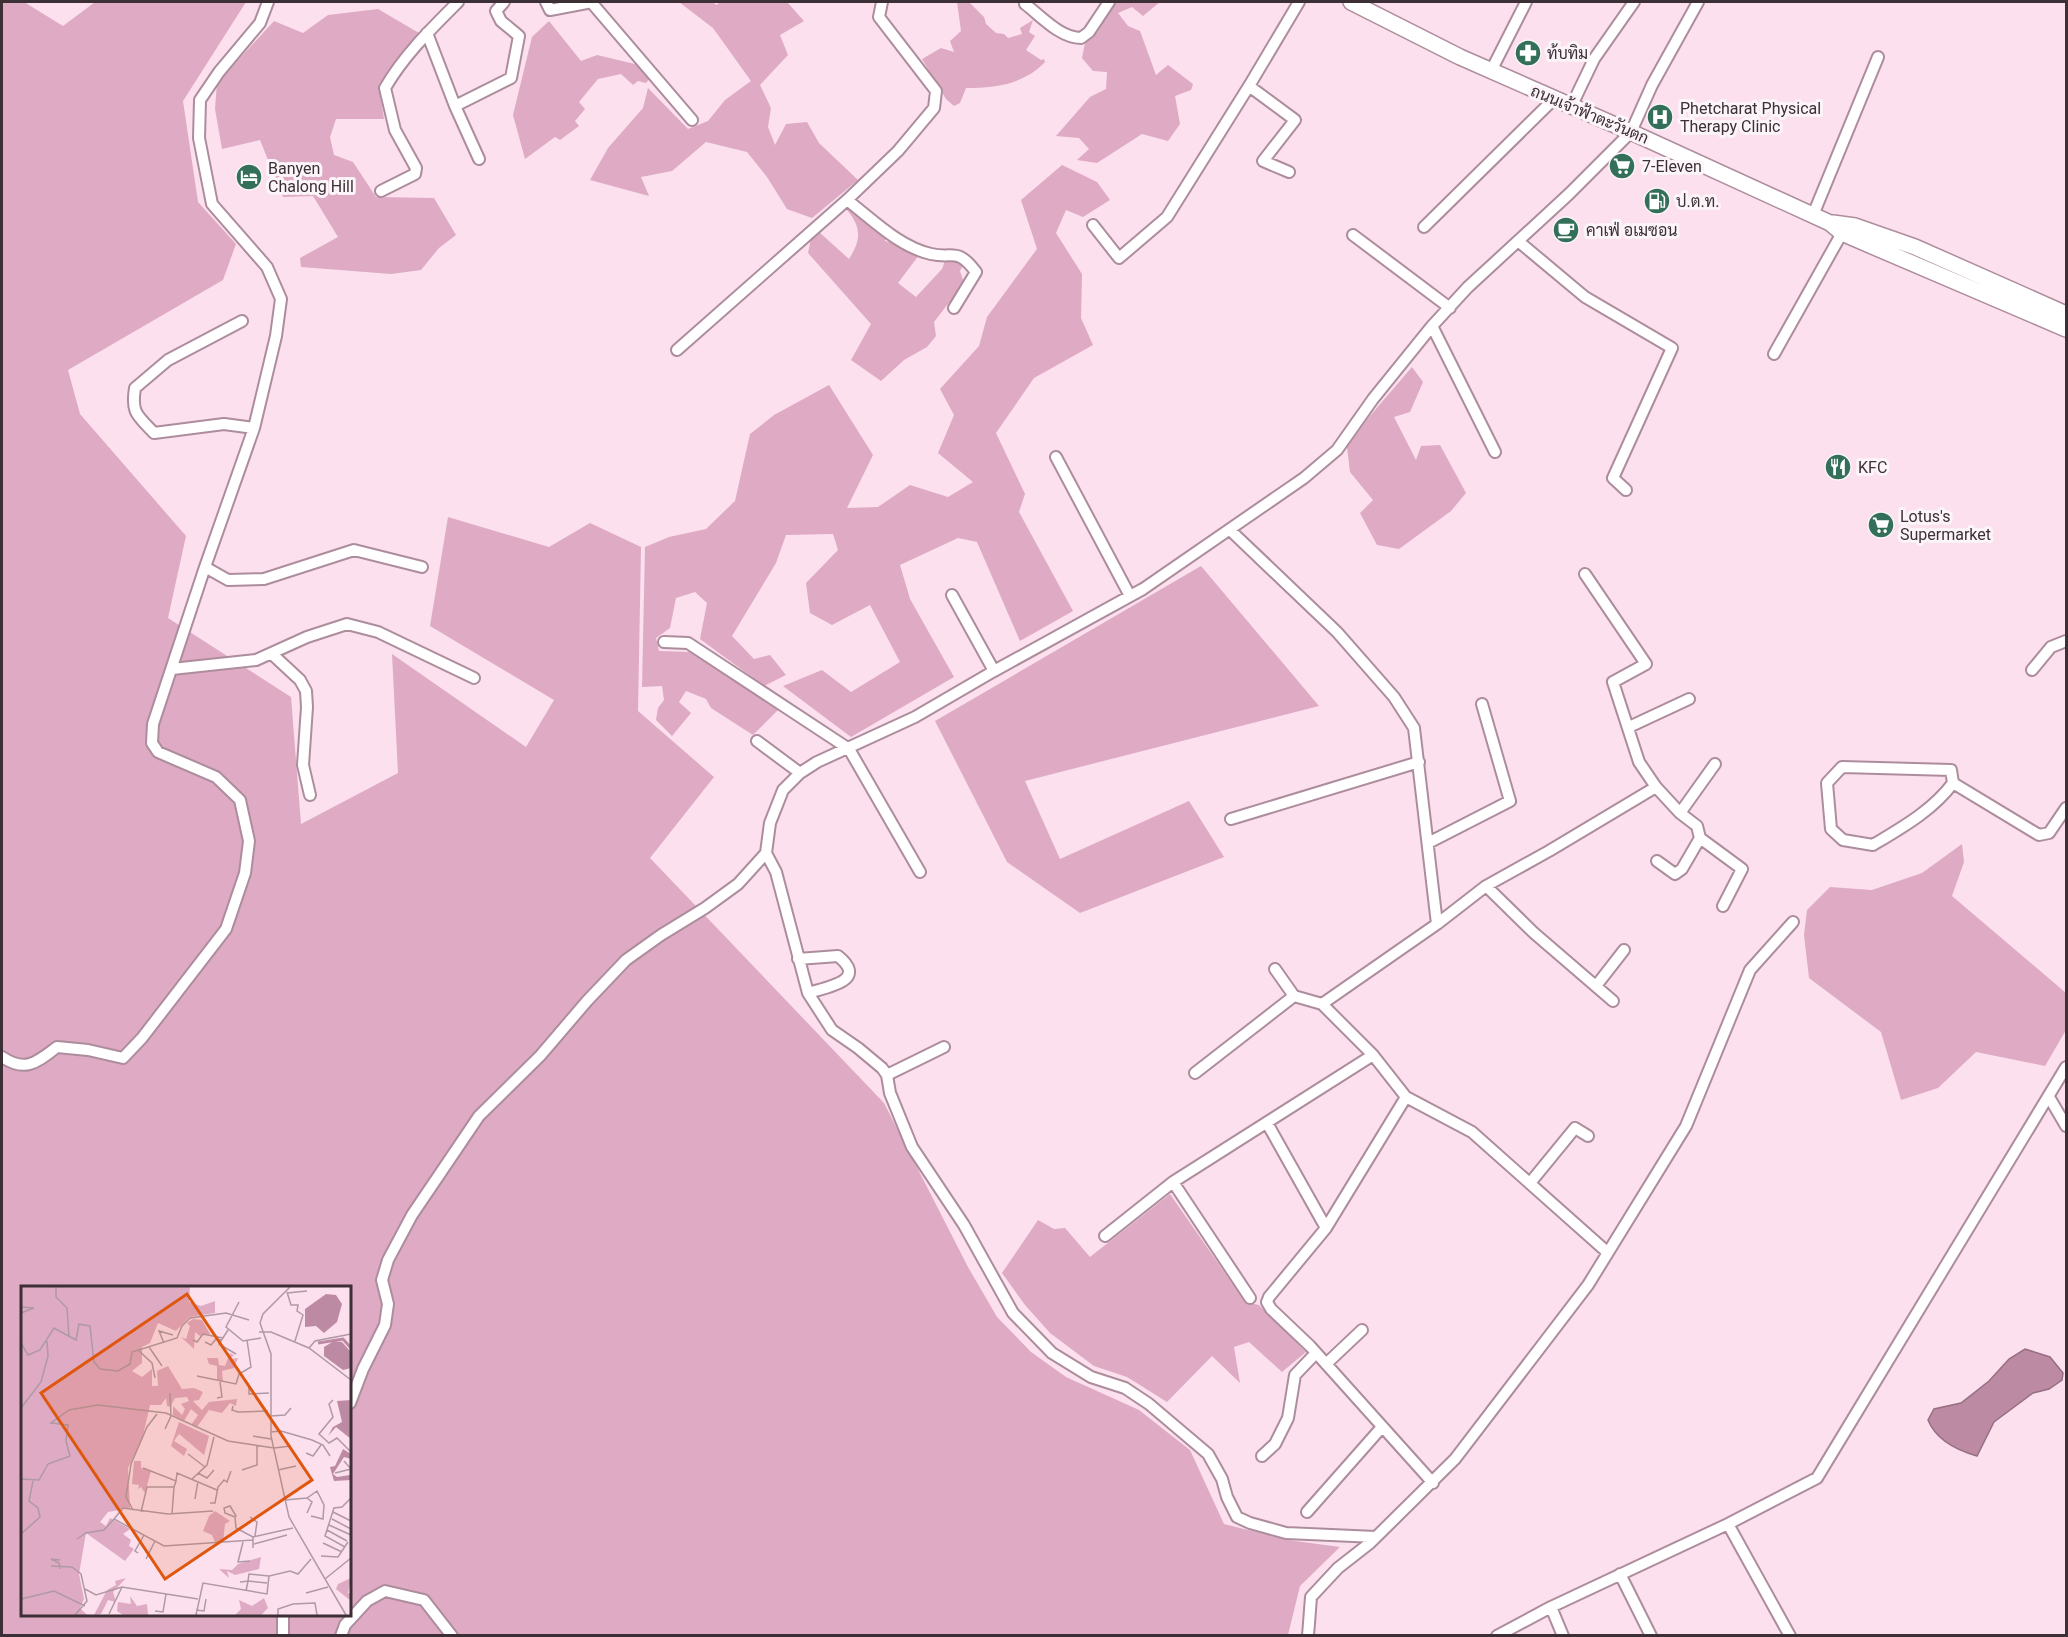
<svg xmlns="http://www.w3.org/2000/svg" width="2068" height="1637" viewBox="0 0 2068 1637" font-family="Roboto,Sarabun,sans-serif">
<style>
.green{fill:#deaac4;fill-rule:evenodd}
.water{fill:#bd8aa4;stroke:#966f83;stroke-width:1.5}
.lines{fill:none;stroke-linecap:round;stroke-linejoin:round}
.street-casing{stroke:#ad8d9d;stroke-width:14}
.secondary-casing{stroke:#ad8d9d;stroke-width:18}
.street{stroke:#fff;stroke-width:10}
.secondary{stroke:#fff;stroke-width:15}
.labels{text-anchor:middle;stroke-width:6;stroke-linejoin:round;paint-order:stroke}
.poi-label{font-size:16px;fill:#3c2f35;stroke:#fbf4f8;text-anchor:start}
.street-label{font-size:16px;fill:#3c2f35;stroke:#fbf4f8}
.inset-river{fill:none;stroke:#bd8aa4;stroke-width:3}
.inset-road{fill:none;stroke:#af99a4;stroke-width:1.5}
.view{fill:#df570e;fill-opacity:0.15;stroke:#df570e;stroke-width:3}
.inset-edge{fill:none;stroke:#3c2f35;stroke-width:3}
</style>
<rect width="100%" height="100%" fill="#fce0ee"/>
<path class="green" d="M2,2H24L63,26L95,2H246L183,101L198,202L236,244L223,280L68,370L80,414L186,536L168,618L291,697L301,824L398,773L392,654L526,747L554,700L430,626L448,517L549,547L590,523L641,547L638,711L714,777L650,858L884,1103L968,1267L997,1317L1031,1352L1066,1377L1139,1410L1190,1450L1224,1524L1288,1540L1340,1547L1300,1586L1288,1635L2,1636ZM22,1288H350V1614H22Z
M679,2H713L716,5L721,2H787L804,21L780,35L788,55L760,85L771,108L768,127L775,145L786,124L807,122L819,143L858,180L812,218L787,209L767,177L747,152L706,142L672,171L641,177L649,196L590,180L608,148L643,108L648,88L688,129L708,121L725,100L751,81L713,28Z
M957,2H969L984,17L986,24L996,33L1004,34L1008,38L1022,34L1020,28L1033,20L1029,32L1035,36L1026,50L1041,60L1044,59L1045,62C1024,84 996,88 966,88L960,103L954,106L946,99L922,59L941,48L954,52L950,41L961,31Z
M1115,2H1160L1143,16L1132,7L1118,13L1128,26L1140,31L1156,75L1168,65L1193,84L1191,90L1175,96L1180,124L1168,141L1142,134L1097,163L1077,160L1089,149L1079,138L1056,136L1090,97L1106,89L1107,72L1093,71L1082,58L1085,43L1097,33Z
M378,9L419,33L379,84L384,119H336L330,137L334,155L353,162L376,197L434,198L456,235L439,248L421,270L391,274L301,267L300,258L338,237L313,196L283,197L260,140L222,149L215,109L217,83L274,21L303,33L328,15Z
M549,21L581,61L597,55L639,65L650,78L646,83L638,81L633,85L621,74L598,79L579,102L585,109L575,121L579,126L560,140L555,137L525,159L513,115L532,37Z
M1062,165L1097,182L1110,200L1083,217L1066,210L1056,233L1082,274L1081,318L1093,345L1034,378L996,433L1025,494L1019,512L1073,611L1020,641L977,542L958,538L900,565L910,599L954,677L851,737L783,686L822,670L851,692L900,662L870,605L832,625L810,613L806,583L838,550L833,534L786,535L776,563L732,636L754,659L770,655L786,675L764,686L700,639L707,603L695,592L676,598L670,628L656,638L659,651L690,652L779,709L753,735L711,708L706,699L686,691L679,702L691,713L672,736L656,720L658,708L664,700L662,686L642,687L645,547L669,537L706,529L735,501L750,434L774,415L829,385L873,455L847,508L878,507L910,485L948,497L973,482L938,453L954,415L940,389L979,346L987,317L1037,249L1021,200Z
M852,209L886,234L885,241L903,246L919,255L898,283L916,297L942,269L945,261L952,258L964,263L960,271L964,283L934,322L936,336L927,347L904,360L881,381L851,360L871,324L808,253L811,238L819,232L849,259C861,240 862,228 847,210Z
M1412,367L1423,382L1410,412L1394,417L1416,460L1421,446L1440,445L1466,493L1451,511L1399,549L1377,545L1360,513L1373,500L1350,472L1347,447L1369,417Z
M1201,566L1319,706L1025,781L1060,859L1189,801L1224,857L1080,913L1007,862L935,721Z
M1962,844L1964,862L1952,896L2066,993V1030L2045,1066L1976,1052L1938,1088L1901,1100L1881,1032L1809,978L1804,935L1807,910L1830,887L1872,890L1922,873Z
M1170,1194L1245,1302L1259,1305L1306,1352L1282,1372L1249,1342L1234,1347L1240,1383L1212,1356L1167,1402L1127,1377L1094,1366L1050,1333L1025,1305L1002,1273L1038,1220L1054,1229L1065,1228L1090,1257Z"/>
<path class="water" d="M2025,1349L2050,1357L2063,1373L2062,1380L2049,1389L2033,1393L1994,1422L1977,1456C1956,1450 1936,1440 1928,1420L1934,1409L1961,1403L1989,1381L2009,1359Z"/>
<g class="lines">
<defs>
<path id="street" d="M546,2L550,10L592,2
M591,2L692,120
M1025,4C1041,16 1060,38 1081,38L1089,32L1109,2
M427,33L455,106L479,159
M1491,71L1526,2
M1249,86L1295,120L1263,161L1289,172
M455,106L511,78L519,36L501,21L496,11L504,2
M1571,107L1594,59L1634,2
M381,191L415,174L416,168L395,130L385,88C404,55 432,28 458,2
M847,200C872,219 899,247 931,254C954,259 957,247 976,272L954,308
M1813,215L1878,57
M1093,225L1119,258L1167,217L1249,86L1299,2
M1424,227L1554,99
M1353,235L1450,308
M1518,241L1585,297L1672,348L1613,478L1626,490
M242,321L168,360L135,388C131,413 137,415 154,433L224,424L254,428
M1432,326L1495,452
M677,350L847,200L898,151L934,108L936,91L879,17L882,2
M1774,354L1842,233
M1056,457L1130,596
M1230,530L1337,632L1394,697L1414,728L1437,924
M205,567L228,580L264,579L354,550L422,567
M1585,574L1646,664L1613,682L1639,762L1656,787L1680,813L1697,826L1700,838L1742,869L1723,906
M952,595L994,671
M664,642L688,643L849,749L920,872
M272,654L300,680L306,691L307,707L303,765L310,795
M172,669L256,660L307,637L347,624L378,632L474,678
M2032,670L2051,647L2066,641
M1629,727L1689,699
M757,741L800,773
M1842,767L1951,770L1953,783C1933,810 1903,827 1873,845L1843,840L1831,829L1827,783Z
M1953,783L2039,835L2049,833L2066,808
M1680,813L1715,764
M1231,819L1419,762
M1428,843L1510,801L1482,704
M766,853L776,872L808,993L832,1030L858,1048L882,1068L887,1075L890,1093L912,1147L964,1225L1013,1313L1052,1353L1091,1377L1125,1388L1149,1404L1208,1454L1222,1479L1227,1497L1237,1517L1250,1523L1286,1533L1376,1537
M1657,861L1675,874L1682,869L1700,838
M1486,886L1534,933L1613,1001
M798,959L838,956C869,981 827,987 808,993
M1275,969L1294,996
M1596,986L1624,950
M1373,1055L1406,1097L1326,1228L1269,1297L1267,1302L1271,1309L1310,1346L1433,1483
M2,1057C26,1073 37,1062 57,1047L88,1050L123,1058L142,1038L226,929L245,873L249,841L240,800L216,777L158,752L152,743L153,724L205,567L254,428L276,336L281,299L267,267L212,204L199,138L200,100L219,72L260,23L268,2
M1195,1073L1294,996L1322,1004
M887,1075L944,1047
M1406,1097L1472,1132L1607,1252
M2049,1097L2066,1126
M1267,1123L1326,1228
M1173,1182L1250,1298
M1530,1183L1575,1128L1588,1136
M1105,1236L1173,1182L1373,1055L1322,1004L1437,924L1486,886L1549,851L1656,787
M1326,1364L1362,1330
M350,1403L363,1369L385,1325L388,1304L382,1280L388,1260L412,1215L479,1116L540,1056L587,1001L626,960L661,935L705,908L738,884L766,853L770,823L783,790L800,773L817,762L915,717L994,671L1143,589L1304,478L1337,450L1373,399L1432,326L1468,287L1569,194L1631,132L1652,85L1698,2
M1262,1456L1275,1444L1288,1418L1295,1375L1316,1353
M1307,1512L1382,1427
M1728,1524L1790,1636
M1620,1574L1651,1636
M1551,1607L1563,1636
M283,1614V1636
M341,1636L345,1625L367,1601L385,1591L424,1600L452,1636
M1308,1636L1311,1597L1338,1568L1370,1543L1455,1459L1588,1285L1686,1126L1750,970L1793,922
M1497,1636L1551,1607L1728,1524L1817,1478L2066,1067"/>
<path id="secondary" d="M1351,2L1460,57L1631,132L1830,223L1842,233L1851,237L2066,329
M1833,223L1855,226L1915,247L2066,314"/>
</defs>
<use href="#street" class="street-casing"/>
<use href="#secondary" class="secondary-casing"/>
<use href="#street" class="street"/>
<use href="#secondary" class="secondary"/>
</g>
<defs>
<symbol id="pharmacy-disc" viewBox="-11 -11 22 22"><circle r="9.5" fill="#336f59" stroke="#fbf4f8"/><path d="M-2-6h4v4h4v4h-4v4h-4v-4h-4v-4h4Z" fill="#fff"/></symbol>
<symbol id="hospital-disc" viewBox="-11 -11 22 22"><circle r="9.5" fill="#336f59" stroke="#fbf4f8"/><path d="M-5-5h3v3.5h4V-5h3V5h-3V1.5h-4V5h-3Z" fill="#fff"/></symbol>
<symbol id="supermarket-disc" viewBox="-11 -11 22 22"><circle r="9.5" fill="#336f59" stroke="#fbf4f8"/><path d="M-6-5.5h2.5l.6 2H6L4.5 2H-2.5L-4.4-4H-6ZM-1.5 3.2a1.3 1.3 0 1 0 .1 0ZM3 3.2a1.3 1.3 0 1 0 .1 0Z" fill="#fff"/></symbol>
<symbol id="hotel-disc" viewBox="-11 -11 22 22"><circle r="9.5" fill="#336f59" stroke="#fbf4f8"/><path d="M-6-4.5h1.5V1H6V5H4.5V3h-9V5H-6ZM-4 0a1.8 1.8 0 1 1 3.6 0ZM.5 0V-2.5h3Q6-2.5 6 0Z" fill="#fff"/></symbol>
<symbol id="fuel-disc" viewBox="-11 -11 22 22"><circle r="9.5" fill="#336f59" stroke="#fbf4f8"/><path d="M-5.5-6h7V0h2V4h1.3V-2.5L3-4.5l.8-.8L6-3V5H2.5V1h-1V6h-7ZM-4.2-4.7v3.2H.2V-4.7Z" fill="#fff"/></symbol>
<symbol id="cafe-disc" viewBox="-11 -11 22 22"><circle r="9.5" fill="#336f59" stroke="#fbf4f8"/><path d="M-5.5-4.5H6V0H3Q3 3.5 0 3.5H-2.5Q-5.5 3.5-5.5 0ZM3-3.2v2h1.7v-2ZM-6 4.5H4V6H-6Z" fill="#fff"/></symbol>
<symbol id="restaurant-disc" viewBox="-11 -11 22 22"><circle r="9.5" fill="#336f59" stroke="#fbf4f8"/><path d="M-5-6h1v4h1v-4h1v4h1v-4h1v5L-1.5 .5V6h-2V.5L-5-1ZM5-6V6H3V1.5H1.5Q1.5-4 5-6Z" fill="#fff"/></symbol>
</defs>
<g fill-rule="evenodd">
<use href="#pharmacy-disc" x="1513" y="38" width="30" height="30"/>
<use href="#hospital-disc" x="1645" y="102" width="30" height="30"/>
<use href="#supermarket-disc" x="1607" y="151" width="30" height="30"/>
<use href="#hotel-disc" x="234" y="162" width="30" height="30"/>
<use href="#fuel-disc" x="1642" y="186" width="30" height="30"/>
<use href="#cafe-disc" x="1551" y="215" width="30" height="30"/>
<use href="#restaurant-disc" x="1823" y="452" width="30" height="30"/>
<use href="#supermarket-disc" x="1866" y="510" width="30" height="30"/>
</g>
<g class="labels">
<g class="poi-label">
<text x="1547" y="59">ท้บทิม</text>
<text x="1680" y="114">Phetcharat Physical<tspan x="1680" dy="18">Therapy Clinic</tspan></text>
<text x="1642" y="172">7-Eleven</text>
<text x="268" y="174">Banyen<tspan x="268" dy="18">Chalong Hill</tspan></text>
<text x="1676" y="207">ป.ต.ท.</text>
<text x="1586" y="236">คาเฟ่ อเมซอน</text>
<text x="1858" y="473">KFC</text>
<text x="1900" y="522">Lotus's<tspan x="1900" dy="18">Supermarket</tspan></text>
</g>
<g class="street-label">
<text transform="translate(1590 114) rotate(23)" y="6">ถนนเจ้าฟ้าตะวันตก</text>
</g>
</g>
<g transform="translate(21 1286)">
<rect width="330" height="330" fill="#fce0ee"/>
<path d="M0,1H169L168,16L180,20L194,15V27L168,31L155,45L137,37L129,57L121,61V77L111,85L121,91L131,83V100H137L136,85L147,80L161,103L173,102L182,106L178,114L172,115L181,124L188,116L216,113L215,120L209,117L201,127L188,124L176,141L170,139L177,129L170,123L163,135L152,129V120L161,129L164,123L160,118L168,115L166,111L154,112L151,118L154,105L150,121L146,120L145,112L140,119H129L121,154L107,182L109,222L87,226L79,236L85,240L89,232L109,243L102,248L110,254L108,260L113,263L104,275L65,247L58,288L63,313L59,322L66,329H0ZM172,33L181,34L189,48L179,50L174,46L173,63L160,51L165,53L169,40L166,37ZM209,67L213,69L209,73L217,72L213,82L201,85L202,96L196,94V80L188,78L186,72H197L198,79L204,80ZM158,136L188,150L183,169L158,148L153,155L166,163L163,170L150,160ZM113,175H120V182L130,185L124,207L120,201L117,203L118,199L111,198ZM194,225L209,235L204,238L202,256H194L191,249L182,245L188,230ZM240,271L238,283L214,289L206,285L208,292L198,283L211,284L217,278ZM105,292L92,306L95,316L87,314L80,328L73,329L86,304L95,299L94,295ZM330,292L327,307H330V315L315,303L317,298ZM109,310L116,320L126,318L127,329H102L96,325L97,316L110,318ZM243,312L247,322L240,329H214L220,323L218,314L231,320Z" fill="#deaac4"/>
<path d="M305,8L315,9L321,18L316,36L303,47L295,40L284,41V23ZM313,55L321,56L330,66V82L322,84L303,70V61ZM330,114V153L315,141L307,150L312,141L321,136L316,115ZM322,163L330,168V173L323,171L312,188L316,191L329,189L330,194L313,195L309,181L314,180Z" fill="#bd8aa4"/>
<path class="inset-river" d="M297,57L322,53L330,62"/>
<path class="inset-road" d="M35,1V11L46,22L48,51M269,1L242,28L239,37L250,68V150L268,231L325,329M266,6L270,19H277L276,25L282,29L274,55M266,7L286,5M218,16L205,41L222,55L240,52M0,21L13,22L0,27M207,44L198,58L215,68M238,46H250L288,62L330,94M172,54L176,56L182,48L202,52M184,56L190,59L195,53L201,54M0,57L7,69L19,64L33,42L55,54L58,38L69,40L73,76L79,83L97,85L109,78L111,66L156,52L161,40L169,32L205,27L228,34M143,57L138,45L152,49M128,61L141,80M288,62L294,55L330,48M117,64L131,77L134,92M176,90L215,98L218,88L230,81L226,54M228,100V108L248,107M196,112L201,111L199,96M312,114L308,118L312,131L298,148L308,157L316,152L330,166M212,120L211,124L217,126L247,125M0,122L20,96L27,70L26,55M250,130L264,129L270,122M144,143L150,130L149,107M250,146L260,145L291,154L302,159L309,170M232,150L250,153M285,167L292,170L300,159M167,168L184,181M122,182L155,195L156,187L196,204M221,184L236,179V159M257,184L275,180M177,187L186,192L193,184M314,187L330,183L323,175M0,193L18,194L27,178L49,170L45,155L47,139L30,137L48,124L77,119L145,127L207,155L253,162L270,160M171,193L186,179L193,151M286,212L291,216L286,227M174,213L177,195M264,214L286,212L296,205L303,219L302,233L290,230M189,217H194L197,201L203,194L206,196L210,185M209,220L215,230L214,231L204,227L203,222ZM112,224L105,211L110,178L126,141L136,128M192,225L147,228L102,222L93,233L143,260L232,254M120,226L126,201H153L155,195M312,226L330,235M151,228L153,201M214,231L215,242L232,251V262M229,231L236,236L234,250M311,233L330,243M308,239L330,249M306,244L326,255M0,248L19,231L17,222L8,215L12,195M232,251L272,242M56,253L65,247L83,244L93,233M222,256L217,276L229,275M302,257L321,266M233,258L266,249M324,261L304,250L313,222L321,221L330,212M117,267L114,265L123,249M300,270L317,271L327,256M125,273L134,255M30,280L51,281L60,288L66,315L54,329M39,283L38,277L30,273L39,274M304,293L330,272M219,296L227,295L225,305M246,297L227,295L228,288L248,290M64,303L75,309L101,301L177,313M285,307L307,301M0,313L33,305L64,320M175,324L183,325L185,313M134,325L142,326L145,308M88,328L101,301M175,329L182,297L246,308L248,290L269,285L277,288L290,273M257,329V323L272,318L294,317L296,329"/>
<path class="view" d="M166,8L291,194L144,293L20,107Z"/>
<rect width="330" height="330" class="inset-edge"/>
</g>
<rect width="2068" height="1637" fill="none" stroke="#3c2f35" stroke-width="6"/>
</svg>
